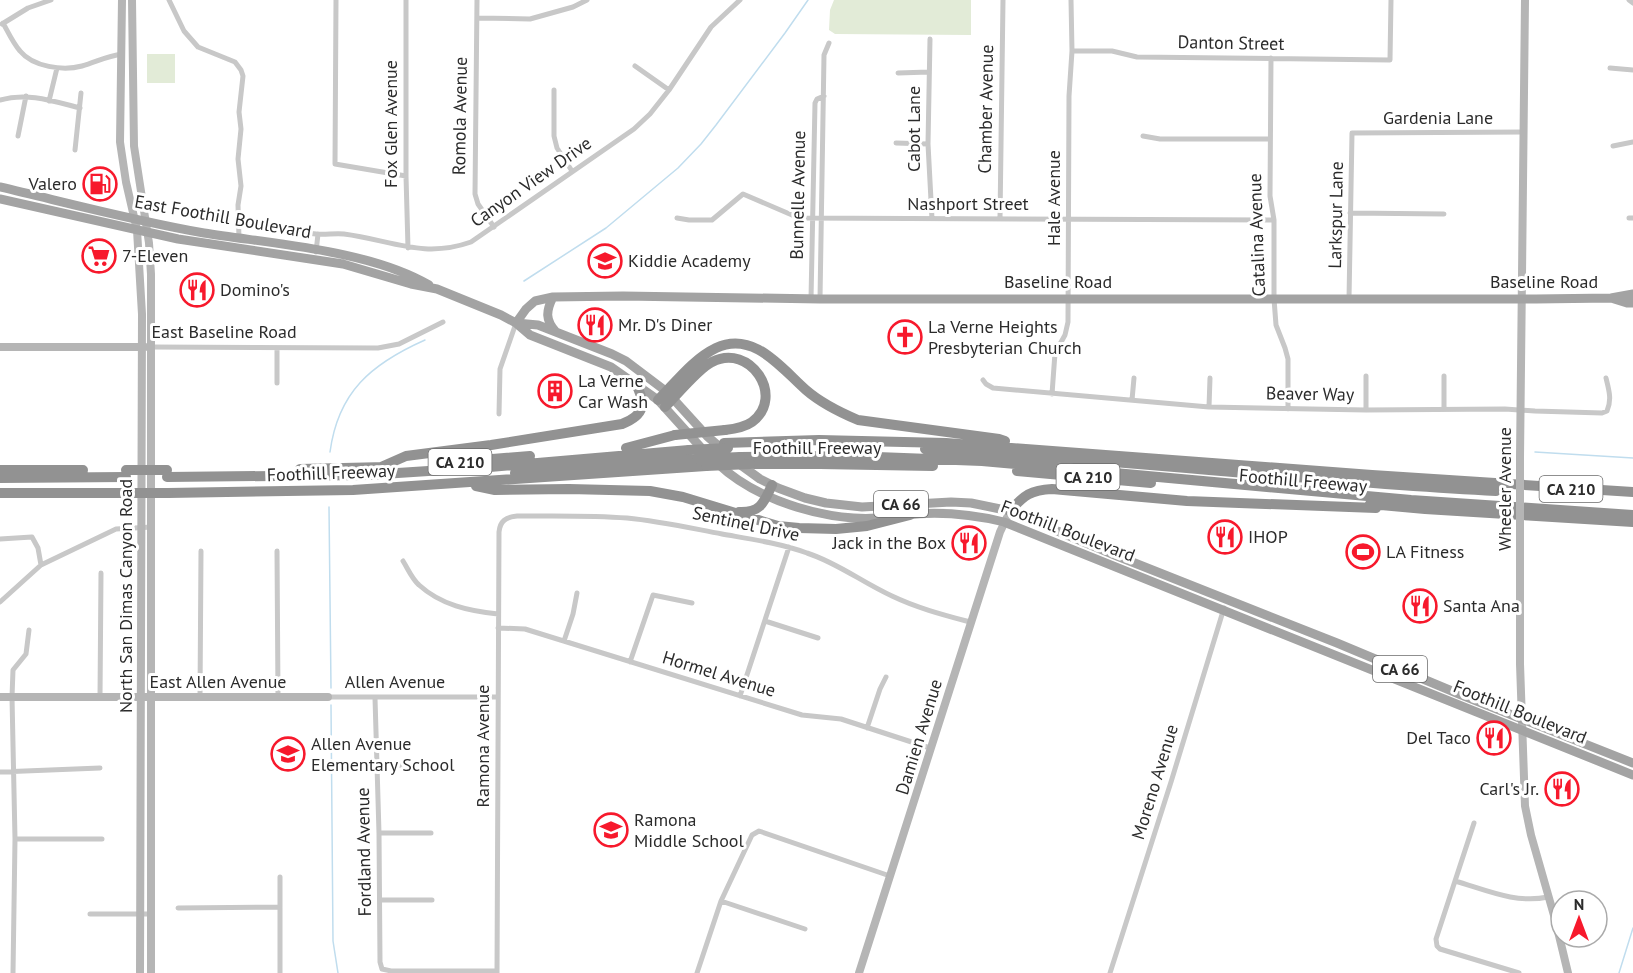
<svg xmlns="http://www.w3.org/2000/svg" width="1633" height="973" viewBox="0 0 1633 973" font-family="'PT Sans',sans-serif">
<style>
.green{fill:#e2ebd7}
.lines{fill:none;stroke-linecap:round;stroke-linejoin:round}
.stream{stroke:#c0ddee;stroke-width:1.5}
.street{stroke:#c8c8c8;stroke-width:5}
.secondary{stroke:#b5b5b5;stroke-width:8}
.primary{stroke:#a3a3a3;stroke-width:9}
.highway{stroke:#929292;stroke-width:10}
.secondary-bridge{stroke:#b5b5b5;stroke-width:8}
.highway-bridge{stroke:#929292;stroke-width:10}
.labels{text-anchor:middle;stroke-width:6;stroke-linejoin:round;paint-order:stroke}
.shield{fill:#fff;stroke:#6b6b6b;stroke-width:1.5}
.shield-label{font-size:16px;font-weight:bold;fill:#2b2b2b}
.street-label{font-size:18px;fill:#2b2b2b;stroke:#fff}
.poi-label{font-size:18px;fill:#2b2b2b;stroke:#fff;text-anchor:start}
</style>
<rect width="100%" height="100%" fill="#fff"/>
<path class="green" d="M834,0H971V35L835,34L829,30L830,10Z
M147,54H175V83H147Z"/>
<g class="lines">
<path class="stream" d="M524,281L606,228L678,168L701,144L716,125L785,33L808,0
M330,452C338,392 371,364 425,340
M1535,452L1633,458
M329,507L331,688
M331,705L333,941L338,973
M1619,973L1633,928"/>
<path class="street" d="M169,0L184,31L198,47L235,62L241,70L243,76L239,112L241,129L238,159L241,186L238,205L239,238
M336,0L335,164L406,176
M406,0V176L408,248
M477,0L475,194L478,204L494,227
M1629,0L1633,3
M477,18L530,19L573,7L587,0
M3,23C8,32 13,43 20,51C33,67 63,71 82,66C96,62 107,56 122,54
M2,24L28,8L51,0
M930,39L928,144L932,219
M1072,51H1112L1137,57L1390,60L1391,0
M1271,58L1270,196L1274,220V299L1276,325L1285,348L1288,359V409
M635,66L669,90
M1610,68L1633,70
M898,73L929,72
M554,90V136L557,148L572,171
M0,100C27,92 53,101 80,108
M49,101L57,68
M18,136L26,96
M1143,136L1160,139H1270
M896,143L928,144
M1613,146L1633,142
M75,150L81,93
M1350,213L1444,214
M677,218L689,220H712L743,194L799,218L1274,220
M1000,218L1003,0
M1629,218H1633
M238,222C264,226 290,231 316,234C325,235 335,233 344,234C391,240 423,259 471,242L634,129L650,114L669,90L711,27L740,0
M316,252L318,234
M811,299L815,103L817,99L824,96
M820,299L824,55L829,43
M1349,299L1352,133L1524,132
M152,347L378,348L399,344L443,322
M277,348V383
M1444,376V409
M983,380L986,384L993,388L1209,407L1366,410L1505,409L1535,411L1602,413L1607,411C1612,400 1609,390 1606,378
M1052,394L1055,353L1065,335L1068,322L1069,96L1072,51L1071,0
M1132,400L1134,378
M1209,407L1210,378
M1366,410V376
M499,414L500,369L516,323
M0,539L32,537L38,548L41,565
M277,551L278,697
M403,561C408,569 412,579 419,585C441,605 469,611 498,614
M0,602L41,565L116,529L152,527
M765,621L818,638
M498,628L525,629L802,715L841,719L930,748
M564,641L573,614L577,593
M630,662L653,595L692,603
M740,696L789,547
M100,697L101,573
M200,697L201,551
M328,697H498
M375,698L379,833L380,962L382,969L391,971H497
M867,728L880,689L886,677
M377,766L429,764
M0,772L100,768
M1474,823L1436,939L1437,946L1440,949L1519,973
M379,833H431
M15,839H102
M1455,881C1486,890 1516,904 1548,897
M380,900H432
M721,901L805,929
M178,908L280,907
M90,914H151
M13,973L15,839L12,697L13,670L26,654L29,630
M280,973V877
M497,973L499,532C500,521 506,517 517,516C554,516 590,515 627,518C659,521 690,528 722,534C750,539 779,543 807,553C838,563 863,583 892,596C917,608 944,615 970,622
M697,973L721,901L752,835L759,831L890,876
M1110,973L1171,782L1224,608"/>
<path class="secondary" d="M122,0L120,142L126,182L137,230L142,314L140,973
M132,0L134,146L149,243L151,274V973
M0,347H145
M1520,458L1525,0
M1520,535V664L1525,806L1531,835L1555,919L1568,973
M0,697H328
M859,973L1000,532L1010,511"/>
<path class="primary" d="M0,187C68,203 135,221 204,233C273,244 369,250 429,285
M0,199L178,239L343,264L411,284L437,289L501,315L516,323L530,335L611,367L658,400L705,452
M553,297C546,311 545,320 556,332
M1611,298L1627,303H1633
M516,323L538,325L612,354L626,361L667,392L707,436L723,450
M516,323L526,309L535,301L553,297L623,296L820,299H1536L1611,298L1633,294
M717,463C758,502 833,524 888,517
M738,463L760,479L778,488L805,498L826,503L862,507L951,502L971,503L1010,511L1117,556L1337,643L1459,694L1633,763
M905,515C939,511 971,514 1004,522L1633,775"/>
<path class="highway" d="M658,400C676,382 693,359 716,348C754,330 782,369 806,390C821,403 839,412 858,420L999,439L1005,441
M665,407C676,396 699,368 712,362C750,342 786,397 752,422C745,427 734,429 725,430
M724,443L819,440L946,443L1372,475L1633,492
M626,448L675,435
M925,449C1115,459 1305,481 1496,491
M740,457L851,456L982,461L1411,500L1633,515
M444,463L530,456
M754,464H820L933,466
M381,467L406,456L491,445L622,424C645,415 646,404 636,384
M300,469L386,467
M0,470H83
M1017,471L1151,483
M515,473L697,459
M167,477L367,475L490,467L689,450
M0,478L126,477
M476,486L495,490L569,489L650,491L683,497L778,526L799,528L836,529L867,526L910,515
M0,493H126
M168,493L353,490L706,466
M1370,504L1425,509L1633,522
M1010,511C1024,495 1031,490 1052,489L1187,501L1376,508
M739,512C761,513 764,502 772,485"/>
<path class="secondary-bridge" d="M1520,458V535"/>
<path class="highway-bridge" d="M675,435L725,430
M689,450L728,448
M697,459L740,457
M706,466L750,464
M126,470H167
M126,493H168"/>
</g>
<defs>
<symbol id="fuel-ring" viewBox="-11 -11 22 22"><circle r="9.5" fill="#fff" stroke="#f7192c" stroke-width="1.5"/><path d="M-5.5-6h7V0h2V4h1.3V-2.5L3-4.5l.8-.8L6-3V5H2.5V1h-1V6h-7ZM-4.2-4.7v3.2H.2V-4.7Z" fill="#f7192c"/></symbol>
<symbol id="supermarket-ring" viewBox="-11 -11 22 22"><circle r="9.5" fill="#fff" stroke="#f7192c" stroke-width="1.5"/><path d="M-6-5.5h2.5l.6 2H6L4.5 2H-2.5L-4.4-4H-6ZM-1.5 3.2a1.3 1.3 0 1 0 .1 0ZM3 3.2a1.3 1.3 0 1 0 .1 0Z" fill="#f7192c"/></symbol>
<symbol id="school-ring" viewBox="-11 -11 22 22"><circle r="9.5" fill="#fff" stroke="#f7192c" stroke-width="1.5"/><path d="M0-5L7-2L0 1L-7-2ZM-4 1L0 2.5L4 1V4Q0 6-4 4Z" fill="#f7192c"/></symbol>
<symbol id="restaurant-ring" viewBox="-11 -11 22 22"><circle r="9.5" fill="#fff" stroke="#f7192c" stroke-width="1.5"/><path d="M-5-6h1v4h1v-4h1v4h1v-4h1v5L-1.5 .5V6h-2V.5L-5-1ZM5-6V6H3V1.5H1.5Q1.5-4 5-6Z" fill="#f7192c"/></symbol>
<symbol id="church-ring" viewBox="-11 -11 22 22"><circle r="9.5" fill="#fff" stroke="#f7192c" stroke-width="1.5"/><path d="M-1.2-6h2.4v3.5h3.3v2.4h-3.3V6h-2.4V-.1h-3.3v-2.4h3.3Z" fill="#f7192c"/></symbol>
<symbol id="building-ring" viewBox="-11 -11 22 22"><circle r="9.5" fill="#fff" stroke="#f7192c" stroke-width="1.5"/><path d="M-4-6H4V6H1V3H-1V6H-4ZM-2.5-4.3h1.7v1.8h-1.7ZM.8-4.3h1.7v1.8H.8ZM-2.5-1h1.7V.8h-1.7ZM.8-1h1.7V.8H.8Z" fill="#f7192c"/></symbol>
<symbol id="stadium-ring" viewBox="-11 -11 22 22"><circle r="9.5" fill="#fff" stroke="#f7192c" stroke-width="1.5"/><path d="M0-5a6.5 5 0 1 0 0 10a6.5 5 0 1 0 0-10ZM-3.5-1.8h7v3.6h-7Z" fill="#f7192c"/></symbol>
</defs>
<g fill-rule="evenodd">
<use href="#fuel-ring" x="81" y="165" width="38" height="38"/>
<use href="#supermarket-ring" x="80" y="237" width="38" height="38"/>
<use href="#school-ring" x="586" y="242" width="38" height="38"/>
<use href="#restaurant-ring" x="178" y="271" width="38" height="38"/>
<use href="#restaurant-ring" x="576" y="306" width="38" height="38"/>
<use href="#church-ring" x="886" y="318" width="38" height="38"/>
<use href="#building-ring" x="536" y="372" width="38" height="38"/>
<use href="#restaurant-ring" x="1206" y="518" width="38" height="38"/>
<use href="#restaurant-ring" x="950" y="524" width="38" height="38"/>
<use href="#stadium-ring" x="1344" y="533" width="38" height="38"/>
<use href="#restaurant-ring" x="1401" y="587" width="38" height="38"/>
<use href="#restaurant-ring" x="1475" y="719" width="38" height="38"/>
<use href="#school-ring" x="269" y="735" width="38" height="38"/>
<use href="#restaurant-ring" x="1543" y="770" width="38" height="38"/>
<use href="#school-ring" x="592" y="811" width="38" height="38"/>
</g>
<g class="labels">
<g class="shield">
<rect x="428.5" y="449" width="63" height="26" rx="4.5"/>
<rect x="1056.5" y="464" width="63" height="26" rx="4.5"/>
<rect x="1539.5" y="476" width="63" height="26" rx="4.5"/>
<rect x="874" y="491" width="54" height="26" rx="4.5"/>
<rect x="1373" y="656" width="54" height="26" rx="4.5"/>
</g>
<g class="shield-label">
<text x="460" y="468">CA 210</text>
<text x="1088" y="483">CA 210</text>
<text x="1571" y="495">CA 210</text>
<text x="901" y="510">CA 66</text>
<text x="1400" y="675">CA 66</text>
</g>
<g class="street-label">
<text transform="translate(1231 43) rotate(1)" y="6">Danton Street</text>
<text transform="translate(986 109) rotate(-89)" y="6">Chamber Avenue</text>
<text transform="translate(460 116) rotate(-89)" y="6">Romola Avenue</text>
<text x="1438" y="124">Gardenia Lane</text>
<text transform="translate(391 124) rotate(-90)" y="6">Fox Glen Avenue</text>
<text transform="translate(914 129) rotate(-90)" y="6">Cabot Lane</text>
<text transform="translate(531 182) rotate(-35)" y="6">Canyon View Drive</text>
<text transform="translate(798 195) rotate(-89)" y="6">Bunnelle Avenue</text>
<text transform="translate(1054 198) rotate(-90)" y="6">Hale Avenue</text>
<text x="968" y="210">Nashport Street</text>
<text transform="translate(1336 215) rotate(-89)" y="6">Larkspur Lane</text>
<text transform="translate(223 217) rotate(10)" y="6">East Foothill Boulevard</text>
<text transform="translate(1257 235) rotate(-92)" y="6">Catalina Avenue</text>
<text x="1058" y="288">Baseline Road</text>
<text x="1544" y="288">Baseline Road</text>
<text x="224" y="338">East Baseline Road</text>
<text transform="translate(1310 394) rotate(1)" y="6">Beaver Way</text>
<text x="817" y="454">Foothill Freeway</text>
<text transform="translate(331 473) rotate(-2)" y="6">Foothill Freeway</text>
<text transform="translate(1303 481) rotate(5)" y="6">Foothill Freeway</text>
<text transform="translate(1505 489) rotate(-90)" y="6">Wheeler Avenue</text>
<text transform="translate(746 524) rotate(12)" y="6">Sentinel Drive</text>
<text transform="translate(1068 531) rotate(21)" y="6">Foothill Boulevard</text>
<text transform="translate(126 596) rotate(-90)" y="6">North San Dimas Canyon Road</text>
<text transform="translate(719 674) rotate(17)" y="6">Hormel Avenue</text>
<text x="218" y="688">East Allen Avenue</text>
<text x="395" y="688">Allen Avenue</text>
<text transform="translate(1520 712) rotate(22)" y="6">Foothill Boulevard</text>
<text transform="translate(919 737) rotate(-73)" y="6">Damien Avenue</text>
<text transform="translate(483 746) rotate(-90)" y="6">Ramona Avenue</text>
<text transform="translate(1155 782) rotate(-73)" y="6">Moreno Avenue</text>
<text transform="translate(364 852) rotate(-91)" y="6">Fordland Avenue</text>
</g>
<g class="poi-label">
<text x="77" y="190" text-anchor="end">Valero</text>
<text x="122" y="262">7-Eleven</text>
<text x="628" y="267">Kiddie Academy</text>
<text x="220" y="296">Domino's</text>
<text x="618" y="331">Mr. D's Diner</text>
<text x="928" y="333">La Verne Heights<tspan x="928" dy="21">Presbyterian Church</tspan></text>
<text x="578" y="387">La Verne<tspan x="578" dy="21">Car Wash</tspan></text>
<text x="1248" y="543">IHOP</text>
<text x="946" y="549" text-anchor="end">Jack in the Box</text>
<text x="1386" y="558">LA Fitness</text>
<text x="1443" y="612">Santa Ana</text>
<text x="1471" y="744" text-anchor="end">Del Taco</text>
<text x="311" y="750">Allen Avenue<tspan x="311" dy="21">Elementary School</tspan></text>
<text x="1539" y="795" text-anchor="end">Carl's Jr.</text>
<text x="634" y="826">Ramona<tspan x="634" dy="21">Middle School</tspan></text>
</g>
</g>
<g transform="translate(1579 919)"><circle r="28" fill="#ffffff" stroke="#aaaaaa" stroke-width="1.5"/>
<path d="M0-4.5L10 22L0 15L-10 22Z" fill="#f7192c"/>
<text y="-9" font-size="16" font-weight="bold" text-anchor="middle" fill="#2b2b2b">N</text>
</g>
</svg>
